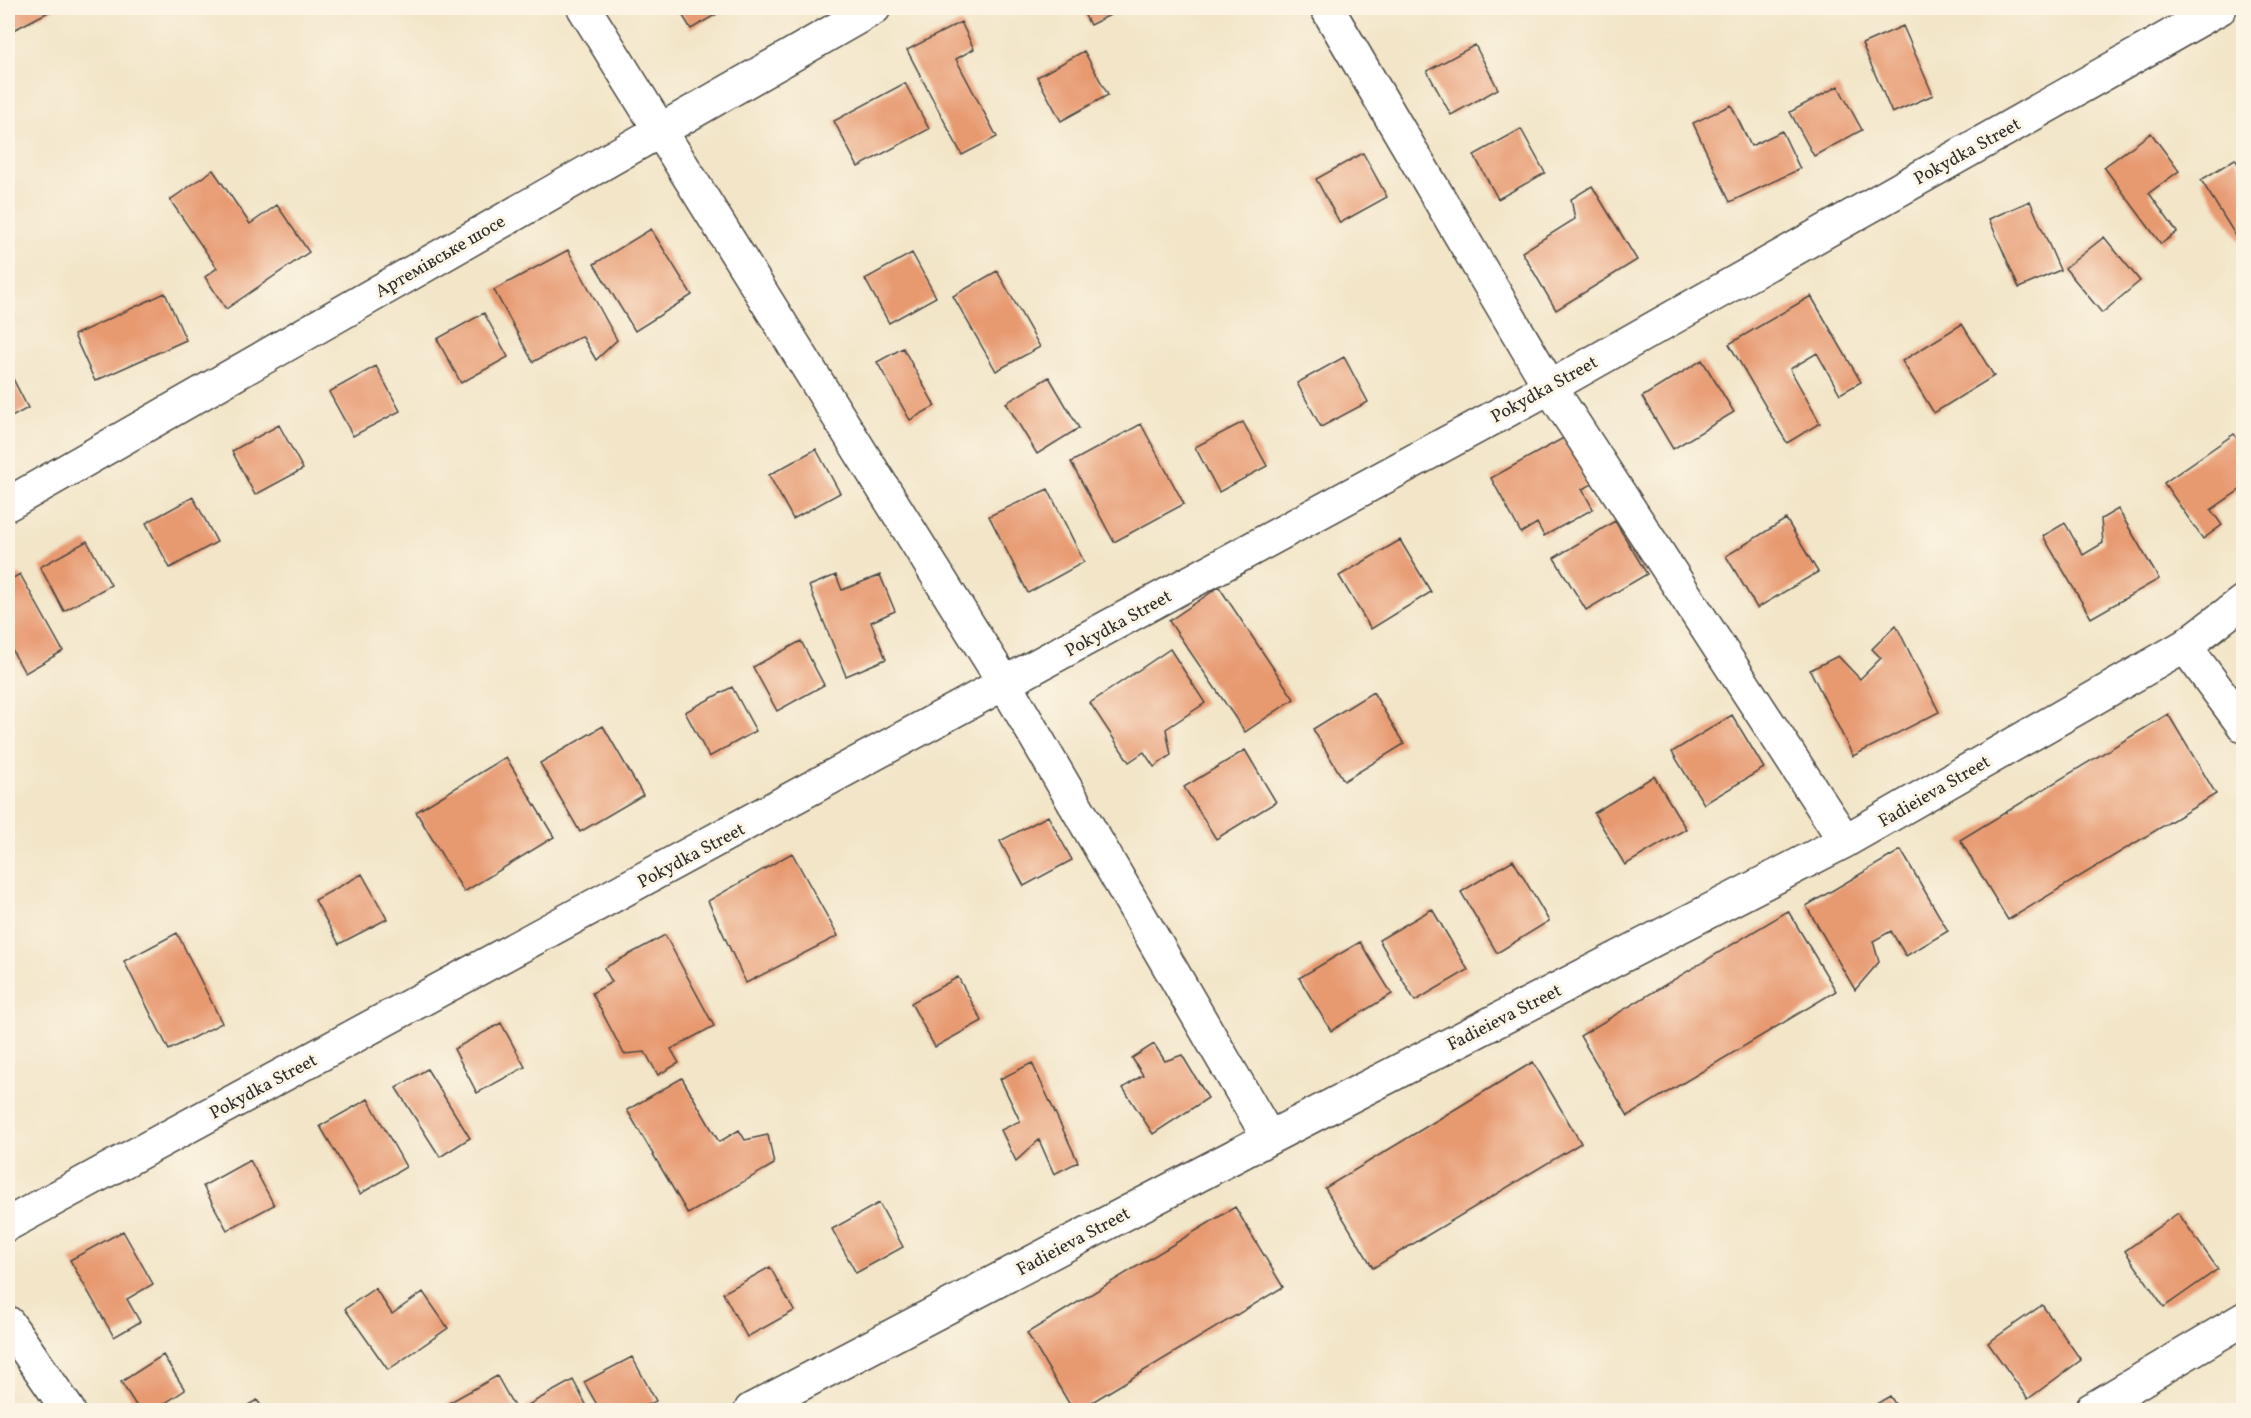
<svg xmlns="http://www.w3.org/2000/svg" width="2251" height="1418" viewBox="0 0 2251 1418" font-family="Vollkorn,serif">
<style>
.building{fill:#e7996f}
.lines{fill:none;stroke-linecap:round;stroke-linejoin:round}
.minor-casing{stroke:#494743;stroke-width:36}
.secondary-casing{stroke:#494743;stroke-width:36}
.minor{stroke:#fff;stroke-width:33}
.secondary{stroke:#fff;stroke-width:33}
.labels{text-anchor:middle;stroke-width:6;stroke-linejoin:round;paint-order:stroke}
.street-label{font-size:18px;fill:#2b2b2b;stroke:#fcf5e5}
</style>
<rect width="100%" height="100%" fill="#fcf5e5"/>
<filter id="ink" filterUnits="userSpaceOnUse"><feTurbulence type="fractalNoise" baseFrequency=".0167" numOctaves="2"/><feDisplacementMap in="SourceGraphic" scale="12" xChannelSelector="R" yChannelSelector="G"/><feConvolveMatrix kernelMatrix="1 2 1 2 8 2 1 2 1" color-interpolation-filters="sRGB"/></filter>
<filter id="wash" filterUnits="userSpaceOnUse"><feTurbulence type="fractalNoise" baseFrequency=".008" numOctaves="4" result="noise"/><feDisplacementMap in="SourceGraphic" scale="24" xChannelSelector="R" yChannelSelector="G"/><feGaussianBlur stdDeviation="1.35" result="paint"/><feColorMatrix in="noise" values="0 0 0 0 0 0 0 0 0 0 0 0 0 0 0 0 0 1.4 0 .05"/><feComposite in="paint" operator="in"/></filter>
<g filter="url(#wash)">
<rect width="100%" height="100%" fill="#f2e5c8"/>
<g id="blocks">
<path class="building" d="M8,8H56L8,33Z
M678,8H727L691,29Z
M1081,8H1124L1090,25Z
M961,22L974,49L956,59L997,137L962,155L907,50Z
M1903,26L1933,95L1892,113L1862,44Z
M1475,45L1498,89L1451,115L1427,71Z
M1084,51L1108,95L1061,121L1037,77Z
M905,83L929,129L858,167L834,121Z
M1838,86L1862,130L1814,156L1790,112Z
M1731,105L1751,146L1782,131L1800,169L1730,202L1693,123Z
M1521,129L1545,173L1498,199L1474,155Z
M2151,133L2179,171L2149,193L2177,232L2161,244L2104,167Z
M1363,153L1387,197L1340,223L1316,179Z
M2235,159L2244,173V249L2201,180Z
M213,170L250,224L277,205L309,252L226,309L205,277L217,268L170,200Z
M1592,186L1637,260L1556,310L1522,252L1575,219L1571,199Z
M2030,201L2060,270L2019,288L1989,219Z
M651,229L692,295L635,331L594,264Z
M2104,237L2140,281L2102,313L2065,268Z
M568,250L617,340L596,360L582,336L533,362L494,290Z
M912,253L936,297L889,323L865,279Z
M997,271L1040,347L996,371L953,296Z
M165,293L186,340L95,381L74,335Z
M1811,296L1861,382L1840,394L1817,353L1790,369L1820,423L1787,443L1729,344Z
M484,313L508,357L461,383L437,339Z
M1962,324L1994,376L1934,413L1902,361Z
M903,348L935,406L910,420L877,362Z
M1344,357L1368,402L1321,427L1297,383Z
M1702,360L1734,412L1673,449L1642,397Z
M376,366L400,411L353,436L329,392Z
M8,369L28,408L8,419Z
M1049,377L1079,428L1037,454L1006,403Z
M1243,422L1267,466L1219,492L1195,447Z
M1141,424L1184,504L1114,542L1071,462Z
M279,425L303,469L255,495L232,451Z
M2234,434L2244,447V487L2211,510L2222,525L2203,539L2164,483Z
M1567,436L1593,484L1582,489L1593,509L1544,536L1537,523L1521,533L1491,478Z
M816,449L840,493L793,519L769,475Z
M1048,489L1084,562L1028,593L989,516Z
M193,497L217,542L170,568L146,523Z
M2118,509L2159,579L2091,618L2043,536L2065,523L2083,555L2103,543L2101,519Z
M1786,519L1818,572L1757,608L1726,556Z
M1615,521L1647,574L1586,610L1554,558Z
M1400,540L1431,592L1371,629L1339,576Z
M87,541L111,585L64,611L40,567Z
M20,574L63,651L25,673L8,643V581Z
M836,575L842,590L880,575L895,611L871,622L886,659L846,676L809,586Z
M1219,587L1294,699L1245,732L1169,621Z
M1896,625L1939,712L1853,756L1810,670L1838,656L1860,679L1881,658L1872,649Z
M801,641L824,685L777,711L753,667Z
M1170,649L1205,703L1166,729L1171,755L1154,767L1144,752L1129,762L1090,703Z
M732,687L756,731L709,757L685,712Z
M1373,692L1404,744L1344,781L1313,729Z
M2168,714L2216,794L2008,920L1960,840Z
M1732,715L1764,768L1704,804L1672,752Z
M603,726L643,795L580,832L540,763Z
M1245,750L1276,802L1216,839L1184,787Z
M506,757L554,837L464,892L416,812Z
M1654,776L1686,829L1625,865L1594,813Z
M1048,816L1072,860L1024,886L1000,841Z
M1901,850L1948,931L1906,956L1891,931L1873,941L1879,962L1855,990L1806,906Z
M792,853L838,936L746,983L708,901Z
M1513,860L1549,921L1497,953L1461,892Z
M362,874L387,919L339,944L315,900Z
M1432,909L1468,970L1415,1001L1379,940Z
M1788,911L1836,991L1628,1116L1580,1036Z
M177,933L222,1023L169,1050L124,961Z
M665,935L714,1026L671,1049L679,1063L658,1075L645,1052L624,1054L592,993L612,982L604,968Z
M1360,942L1392,994L1331,1031L1299,978Z
M958,977L982,1021L935,1047L911,1003Z
M501,1023L525,1067L477,1093L454,1049Z
M1154,1044L1165,1061L1182,1055L1208,1098L1153,1134L1123,1088L1143,1075L1132,1058Z
M1533,1062L1581,1143L1373,1268L1325,1188Z
M1032,1063L1078,1162L1054,1174L1039,1140L1016,1161L1001,1130L1020,1121L1000,1079Z
M427,1069L470,1138L440,1157L396,1088Z
M682,1078L719,1142L739,1130L745,1140L768,1135L774,1164L688,1214L627,1110Z
M368,1099L406,1167L360,1194L320,1126Z
M250,1160L274,1205L227,1230L203,1186Z
M879,1203L903,1247L856,1273L832,1229Z
M1235,1207L1283,1287L1079,1410H1073L1027,1333Z
M2178,1213L2218,1269L2164,1307L2125,1251Z
M123,1231L153,1284L127,1299L140,1322L114,1337L70,1260Z
M770,1267L794,1311L747,1337L723,1293Z
M375,1288L392,1314L423,1292L448,1328L388,1370L345,1309Z
M2042,1305L2081,1360L2028,1399L1988,1343Z
M163,1355L185,1390L164,1404L168,1410H139L121,1382Z
M632,1357L656,1401L638,1410H600L584,1382Z
M497,1376L516,1410H436Z
M573,1380L589,1410H529L526,1406Z
M1890,1396L1899,1410H1866Z
M257,1400L264,1410H239Z"/>
</g>
</g>
<g filter="url(#ink)">
<use href="#blocks" fill-opacity="0" stroke="#494743" stroke-width="1.5"/>
<g class="lines">
<defs>
<path id="minor" d="M584,8L1005,684L1269,1138
M1327,8L1550,387L1845,841
M2185,646L2244,726
M8,1224L1550,387L2220,8
M8,1323L68,1410
M751,1410L1269,1138L1845,841L2185,646L2244,601
M2091,1410L2244,1319"/>
<path id="secondary" d="M8,504L874,8"/>
</defs>
<use href="#minor" class="minor-casing"/>
<use href="#secondary" class="secondary-casing"/>
<use href="#minor" class="minor"/>
<use href="#secondary" class="secondary"/>
</g>
</g>
<g class="labels">
<g class="street-label">
<text transform="translate(1967 151) rotate(-29)" y="6">Pokydka Street</text>
<text transform="translate(440 256) rotate(-30)" y="6">Артемівське шосе</text>
<text transform="translate(1544 389) rotate(-29)" y="6">Pokydka Street</text>
<text transform="translate(1118 623) rotate(-29)" y="6">Pokydka Street</text>
<text transform="translate(1934 791) rotate(-30)" y="6">Fadieieva Street</text>
<text transform="translate(691 855) rotate(-28)" y="6">Pokydka Street</text>
<text transform="translate(1504 1017) rotate(-27)" y="6">Fadieieva Street</text>
<text transform="translate(263 1086) rotate(-28)" y="6">Pokydka Street</text>
<text transform="translate(1073 1241) rotate(-28)" y="6">Fadieieva Street</text>
</g>
</g>
<rect width="2251" height="1418" fill="none" stroke="#fcf5e5" stroke-width="30"/>
</svg>
